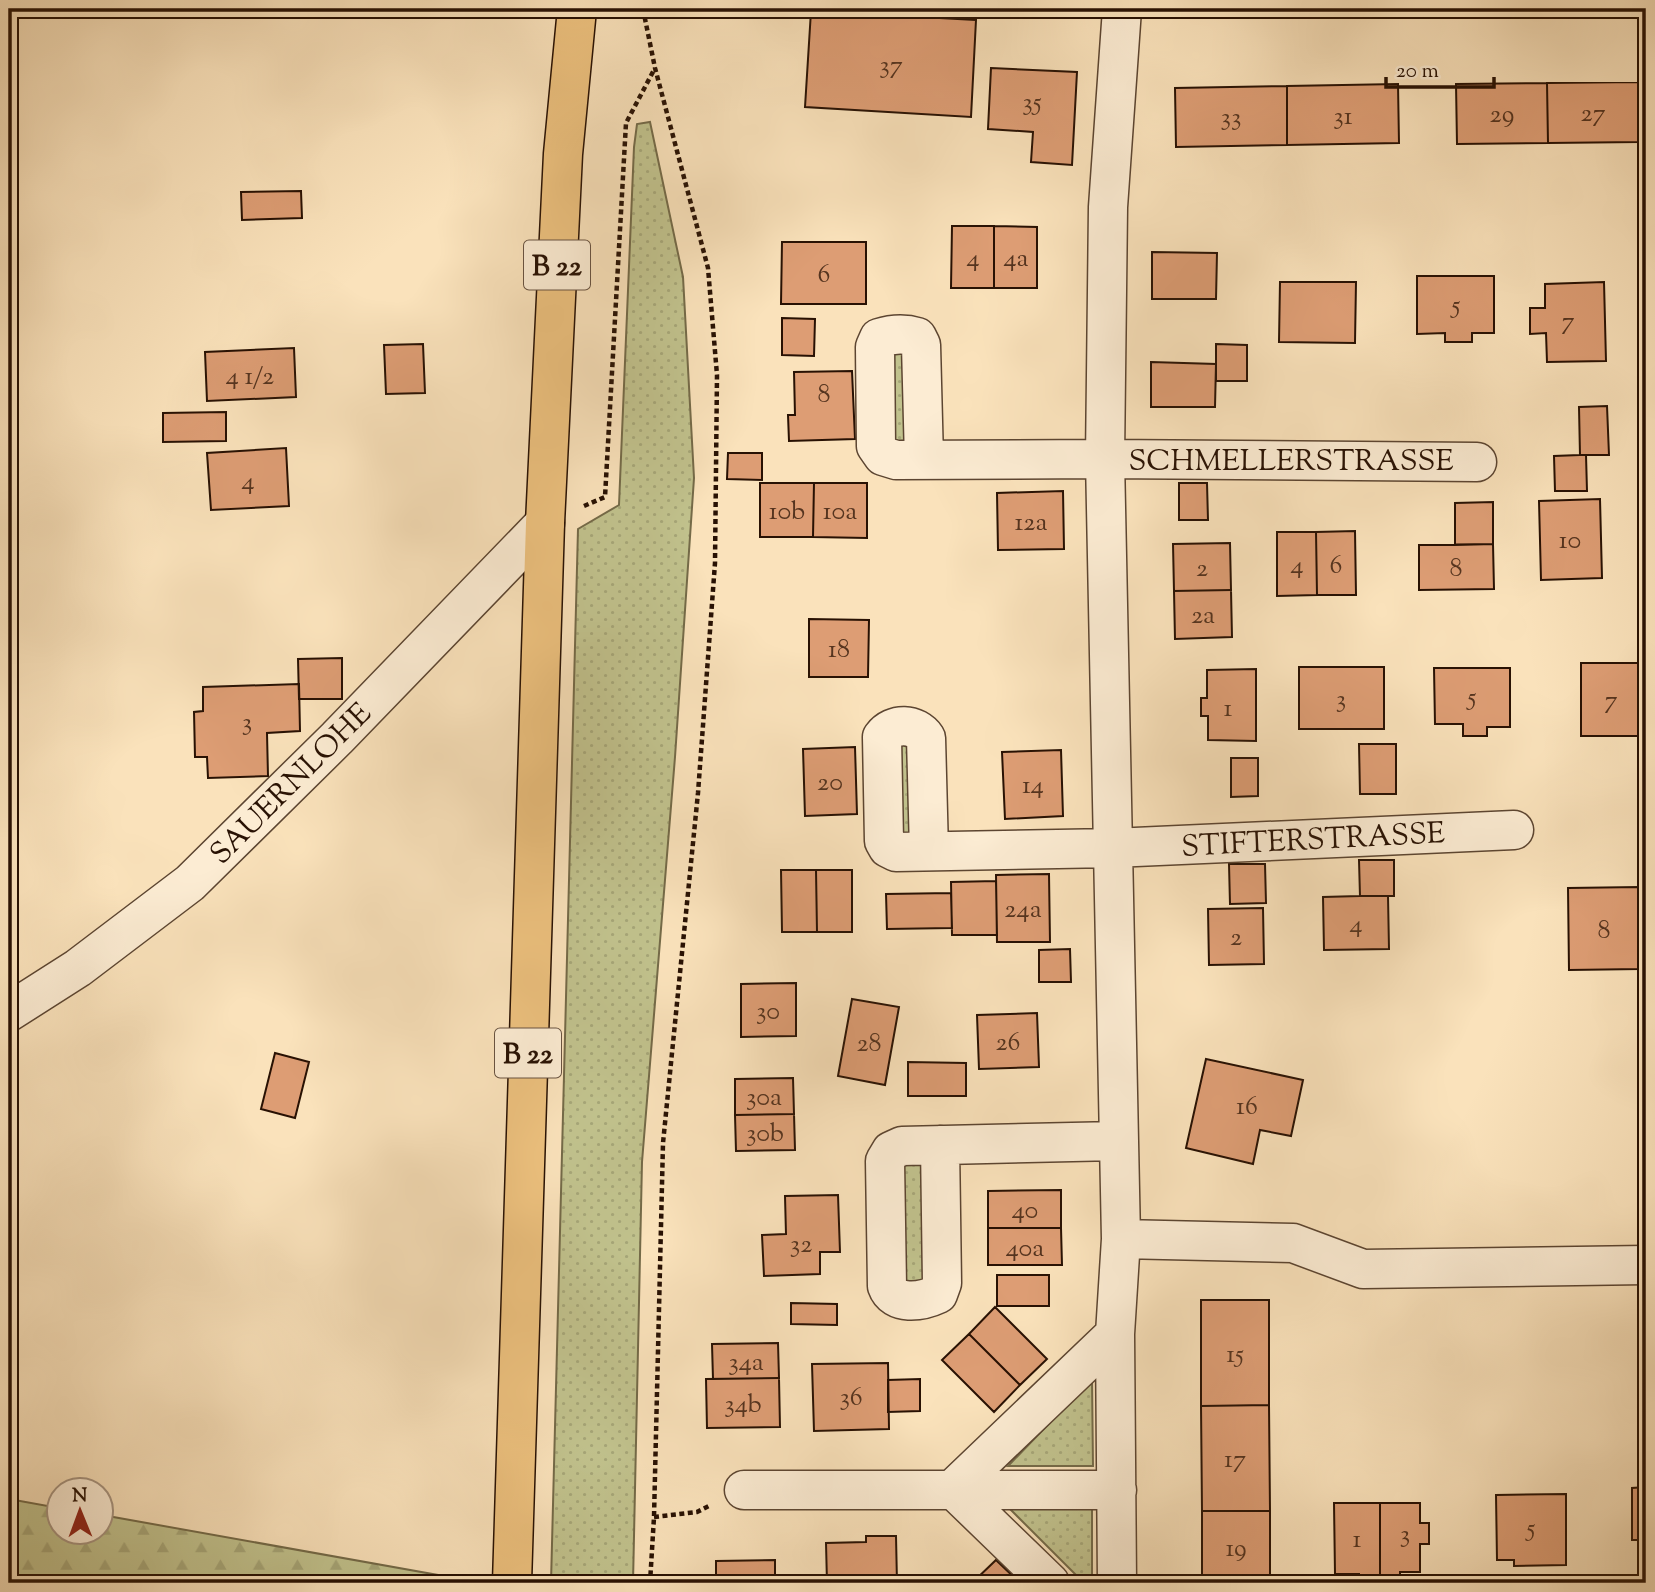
<svg xmlns="http://www.w3.org/2000/svg" width="1655" height="1592" viewBox="0 0 1655 1592" font-family="'Sorts Mill Goudy',serif">
<style>
.grass{fill:url(#grass-dots);stroke:#746a48;stroke-width:2}
.forest{fill:url(#forest-firs);stroke:#746a48;stroke-width:2}
.building{fill:#dd9d74;stroke:#281103;stroke-width:2}
.lines{fill:none;stroke-linecap:round;stroke-linejoin:round}
.minor-casing{stroke:#5c4531;stroke-width:41}
.primary-casing{stroke:#281103;stroke-width:41}
.path{stroke:#281103;stroke-width:4.5;stroke-dasharray:5 3.5;stroke-linecap:butt}
.minor{stroke:#fcecd3;stroke-width:38}
.primary{stroke:#edc17e;stroke-width:38}
.labels{text-anchor:middle;stroke-width:5;stroke-linejoin:round;paint-order:stroke}
.number-label{font-size:26px;fill:#55341f}
.shield{fill:#fcecd3;stroke:#685341;stroke-width:2}
.shield-label{font-size:28px;font-weight:bold;fill:#281103}
.street-label{font-size:30px;fill:#281103;stroke:#fcecd3}
</style>
<defs>
<pattern id="grass-dots" width="8" height="8" patternUnits="userSpaceOnUse" patternTransform="scale(1.75)"><rect width="8" height="8" fill="#c1c28d"/><path d="M2 2h.1M6 6h.1" fill="none" stroke="#a6a678" stroke-width="1.8" stroke-linecap="round"/></pattern>
<pattern id="forest-firs" width="22" height="20" patternUnits="userSpaceOnUse" patternTransform="scale(1.75)"><rect width="22" height="20" fill="#c1c28d"/><path d="M5 1l3.5 6h-7zM16 11l3.5 6h-7z" fill="#a6a678"/></pattern>
</defs>
<rect width="100%" height="100%" fill="#fae2bb"/>
<filter id="stains"><feTurbulence type="fractalNoise" baseFrequency=".00286" numOctaves="4"/><feColorMatrix values="0 0 0 0 .2 0 0 0 0 .09 0 0 0 0 .02 0 0 0 .5 -.17"/></filter>
<radialGradient id="worn" r=".72"><stop offset=".6" stop-color="#630" stop-opacity="0"/><stop offset="1" stop-color="#630" stop-opacity=".3"/></radialGradient>
<path class="grass" d="M650,122L683,277L694,478L675,757L642,1162L633,1583H551L578,529L619,505L634,147L637,124Z
M894,348H903L905,442H896L889,436Z
M900,743H909L917,831L902,837Z
M906,1161H919L926,1169L927,1278L919,1286L900,1280L898,1169Z
M1092,1379L1093,1466H1008Z
M1007,1506L1092,1507V1583H1084Z"/>
<path class="forest" d="M9,1499L59,1508L60,1532H102V1515L483,1583H9Z"/>
<path class="building" d="M811,11L976,20L971,117L805,107Z
M991,68L1077,72L1072,165L1031,162L1033,132L988,129Z
M1639,82H1646V142H1639Z
M1639,82V142L1548,143L1547,83Z
M1547,83L1548,143L1457,144L1456,84Z
M1398,84L1399,143L1287,145V86Z
M1287,86V145L1176,147L1175,88Z
M301,191L302,218L242,220L241,192Z
M952,226H994V288H951Z
M994,226L1037,227V288H994Z
M782,242H866V304H781Z
M1152,252L1217,253L1216,299H1152Z
M1417,276H1494V333H1472V342H1445V333L1417,334Z
M1280,282H1356L1355,343L1279,342Z
M1604,282L1606,361L1547,362L1546,333L1530,334V308H1545V284Z
M782,318L815,319L814,356L782,355Z
M423,344L425,393L386,394L384,345Z
M1216,344L1247,345V381H1216Z
M294,348L296,397L207,401L205,352Z
M1151,362L1216,364L1215,407H1151Z
M852,371L855,439L789,441L788,415H795L794,372Z
M1607,406L1609,455H1580L1579,407Z
M226,412V441L163,442V413Z
M286,448L289,506L211,510L207,453Z
M728,453H762V480L727,479Z
M1580,455H1586L1587,491H1555L1554,456Z
M760,483H814L813,537H760Z
M814,483H867V538L813,537Z
M1179,483H1207L1208,520H1179Z
M1063,491L1064,549L998,550L997,493Z
M1600,499L1602,578L1541,580L1539,501Z
M1493,502V544L1455,545V503Z
M1355,531L1356,595H1317L1316,532Z
M1277,532H1316L1317,595L1277,596Z
M1230,543L1231,590L1174,591L1173,544Z
M1493,544L1494,589L1419,590V545Z
M1231,590L1232,637L1175,639L1174,591Z
M809,619L869,620L868,677H809Z
M342,658V699H299L298,659Z
M1581,663H1640L1641,736H1581Z
M1299,667H1384V729H1299Z
M1434,668H1510V727H1487V736H1463V724H1435Z
M1256,669V741L1208,740V716H1201V698H1207V670Z
M299,684L300,731L267,733L268,776L208,778L207,757H195L194,712L203,711V687Z
M1359,744H1396V794H1360Z
M855,747L857,814L805,816L803,749Z
M1061,750L1063,816L1005,819L1002,752Z
M1231,758H1258V796L1231,797Z
M1359,860H1394V896H1360Z
M1229,864H1265L1266,903L1230,904Z
M781,870H816L817,932H782Z
M816,870H852V932H817Z
M1049,874L1050,942H997L996,875Z
M996,881L997,935H952L951,882Z
M1639,887L1640,969L1569,970L1568,888Z
M951,893L952,928L887,929L886,894Z
M1360,896H1388L1389,949L1324,950L1323,897Z
M1263,908L1264,964L1209,965L1208,909Z
M1070,949L1071,982H1039V950Z
M796,983V1036L741,1037V984Z
M852,999L899,1007L885,1085L838,1076Z
M1037,1013L1039,1067L979,1069L977,1015Z
M275,1053L309,1062L295,1118L261,1109Z
M1206,1059L1303,1080L1291,1136L1260,1130L1253,1164L1186,1148Z
M908,1062L966,1063V1096H908Z
M793,1078L794,1114L735,1115V1079Z
M794,1114L795,1150L736,1151L735,1115Z
M1061,1190V1228H988V1191Z
M838,1195L840,1252H820V1274L764,1276L762,1235L786,1234L785,1196Z
M988,1228H1061L1062,1265H988Z
M997,1275H1049V1306H997Z
M1201,1300H1269V1405L1201,1406Z
M791,1303L837,1304V1325L791,1324Z
M995,1307L1047,1359L1020,1385L969,1334Z
M969,1334L1020,1385L994,1412L942,1360Z
M778,1343L779,1378L713,1379L712,1344Z
M888,1363L889,1429L814,1431L812,1364Z
M779,1378L780,1427L707,1428L706,1379Z
M920,1379V1411L888,1412V1380Z
M1269,1405L1270,1511H1202L1201,1406Z
M1646,1487V1540H1632V1488Z
M1566,1494V1565L1514,1566V1560H1497L1496,1495Z
M1334,1503H1380V1579H1359V1574H1335Z
M1380,1503H1420V1523H1429V1544H1420V1572H1400V1579H1380Z
M1202,1511H1270V1583H1202Z
M866,1536H896L897,1583H827L826,1543L866,1542Z
M775,1560V1583H716V1561Z
M996,1560L1020,1583H972Z"/>
<g class="lines">
<defs>
<path id="minor" d="M924,460L921,345L917,337C904,333 892,334 879,338L875,347L876,446L883,456L896,460L1105,459L1477,462
M929,851L926,738C916,723 893,722 882,737L884,841L888,848L896,852L1113,848L1514,830
M9,1012L78,968L190,883L337,738L545,523
M940,1145L942,1283L938,1294C921,1302 894,1306 887,1286L885,1161L891,1151L902,1146L1117,1141
M1121,1239L1293,1243L1363,1269L1646,1265
M744,1490H1117
M1050,1583L953,1489L1115,1334
M1117,1583L1115,1334L1121,1239L1105,459L1108,207L1122,9"/>
<path id="primary" d="M512,1583L545,523L563,154L577,9"/>
</defs>
<use href="#minor" class="minor-casing"/>
<use href="#primary" class="primary-casing"/>
<path class="path" d="M643,9L655,68L708,268L717,375L715,563L698,793L663,1143L654,1517L650,1583
M584,506L605,497L626,123L655,68
M654,1517L697,1512L711,1505"/>
<use href="#minor" class="minor"/>
<use href="#primary" class="primary"/>
</g>
<g class="labels">
<g class="number-label">
<text x="891" y="73">37</text>
<text x="1032" y="110">35</text>
<text x="1593" y="121">27</text>
<text x="1502" y="122">29</text>
<text x="1343" y="124">31</text>
<text x="1231" y="125">33</text>
<text x="973" y="266">4</text>
<text x="1016" y="266">4a</text>
<text x="824" y="282">6</text>
<text x="1456" y="313">5</text>
<text x="1568" y="329">7</text>
<text x="250" y="384">4 1/2</text>
<text x="824" y="402">8</text>
<text x="248" y="489">4</text>
<text x="787" y="519">10b</text>
<text x="840" y="519">10a</text>
<text x="1031" y="530">12a</text>
<text x="1570" y="548">10</text>
<text x="1297" y="573">4</text>
<text x="1336" y="573">6</text>
<text x="1202" y="576">2</text>
<text x="1456" y="576">8</text>
<text x="1203" y="623">2a</text>
<text x="839" y="657">18</text>
<text x="1472" y="705">5</text>
<text x="1341" y="707">3</text>
<text x="1611" y="708">7</text>
<text x="1228" y="716">1</text>
<text x="247" y="730">3</text>
<text x="830" y="790">20</text>
<text x="1033" y="793">14</text>
<text x="1023" y="917">24a</text>
<text x="1356" y="932">4</text>
<text x="1604" y="938">8</text>
<text x="1236" y="945">2</text>
<text x="768" y="1019">30</text>
<text x="1008" y="1050">26</text>
<text x="869" y="1051">28</text>
<text x="764" y="1105">30a</text>
<text x="1247" y="1114">16</text>
<text x="765" y="1141">30b</text>
<text x="1025" y="1218">40</text>
<text x="801" y="1252">32</text>
<text x="1025" y="1256">40a</text>
<text x="1235" y="1362">15</text>
<text x="746" y="1370">34a</text>
<text x="851" y="1405">36</text>
<text x="743" y="1412">34b</text>
<text x="1235" y="1467">17</text>
<text x="1531" y="1536">5</text>
<text x="1405" y="1542">3</text>
<text x="1357" y="1547">1</text>
<text x="1236" y="1556">19</text>
</g>
<g class="shield">
<rect x="524" y="240.5" width="66" height="49" rx="5"/>
<rect x="495" y="1028.5" width="66" height="49" rx="5"/>
</g>
<g class="shield-label">
<text x="557" y="275">B 22</text>
<text x="528" y="1063">B 22</text>
</g>
<g class="street-label">
<text x="1291" y="470">SCHMELLERSTRASSE</text>
<text transform="translate(290 783) rotate(-45)" y="10">SAUERNLOHE</text>
<text transform="translate(1313 839) rotate(-3)" y="10">STIFTERSTRASSE</text>
</g>
</g>
<rect width="1655" height="1592" fill="none" stroke="#fae2bb" stroke-width="35"/>
<rect x="10" y="10" width="1634" height="1571" fill="none" stroke="#281103" stroke-width="3.5"/>
<rect x="18" y="18" width="1620" height="1557" fill="none" stroke="#281103" stroke-width="2"/>
<g transform="translate(80 1511) rotate(359)"><circle r="33" fill="#fcecd3" stroke="#a79480" stroke-width="2"/>
<path d="M0-5L12 26L0 18L-12 26Z" fill="#8f2418"/>
<text y="-10" font-size="19" font-weight="bold" text-anchor="middle" fill="#281103">N</text>
</g>
<path d="M1386 77v10h108v-10" fill="none" stroke="#281103" stroke-width="3.5"/>
<text x="1396" y="77" font-size="21" fill="#281103" stroke="#fcecd3" stroke-width="5" paint-order="stroke">20 m</text>
<rect width="100%" height="100%" filter="url(#stains)"/>
<rect width="100%" height="100%" fill="url(#worn)"/>
</svg>
